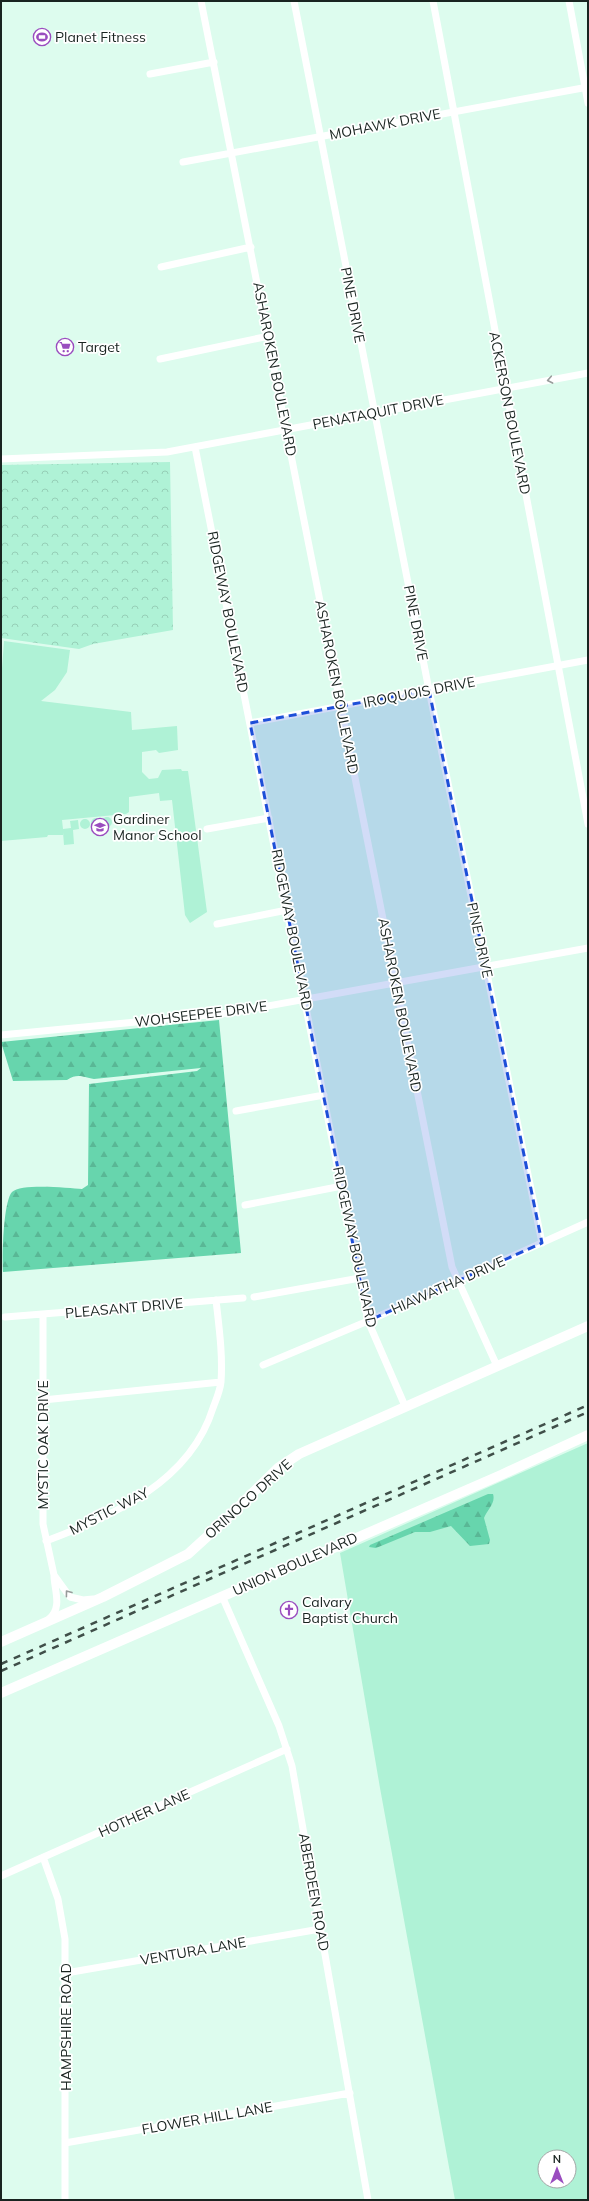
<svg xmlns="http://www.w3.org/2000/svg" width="589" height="2201" viewBox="0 0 589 2201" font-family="Mulish,sans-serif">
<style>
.grass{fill:#aff2d6;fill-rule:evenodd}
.forest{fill:url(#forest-firs)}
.park{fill:url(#park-crowns)}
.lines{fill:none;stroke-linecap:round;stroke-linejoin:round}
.street{stroke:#fff;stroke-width:7}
.secondary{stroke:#fff;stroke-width:10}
.rail{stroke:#404f49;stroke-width:2.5;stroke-dasharray:7 7;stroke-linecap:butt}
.oneway{stroke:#989c9b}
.marked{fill:#1d4ed8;fill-opacity:0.2;stroke:#1d4ed8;stroke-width:3;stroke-dasharray:8 5;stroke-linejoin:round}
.labels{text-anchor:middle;stroke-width:3.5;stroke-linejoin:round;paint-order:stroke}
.poi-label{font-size:14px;fill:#192420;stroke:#fff;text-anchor:start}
.street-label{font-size:14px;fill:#192420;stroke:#fff}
</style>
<defs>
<pattern id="forest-firs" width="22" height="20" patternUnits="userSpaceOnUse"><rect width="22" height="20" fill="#67d5ad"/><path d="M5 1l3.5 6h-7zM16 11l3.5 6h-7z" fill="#59b795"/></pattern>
<pattern id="park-crowns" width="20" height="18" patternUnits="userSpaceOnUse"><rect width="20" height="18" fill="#aff2d6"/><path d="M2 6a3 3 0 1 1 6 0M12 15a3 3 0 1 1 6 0" fill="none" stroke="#96cfb7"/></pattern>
</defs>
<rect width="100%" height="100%" fill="#ddfcee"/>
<path class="grass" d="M4,641L70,650L67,672L55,690L41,701L131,712L132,730L177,726L178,750L159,753L156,750L142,752V772L149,779L158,778L162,770L181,769L182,771H188L207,912L190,923L185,915L172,800L160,801L159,793L129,797V812L126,814L62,820L63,829L71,828L70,821L78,820L79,829L73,830L74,844L64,845L63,832V835H48L47,837L1,841V682Z
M102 822a5 5 0 1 1 10 0a5 5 0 1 1-10 0Z
M91 823a5 5 0 1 1 10 0a5 5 0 1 1-10 0Z
M80 824a5 5 0 1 1 10 0a5 5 0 1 1-10 0Z
M588,1443V2200H455L380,1788L340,1553ZM545,2157H569V2181H545Z"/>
<path class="forest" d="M219,1020L241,1253L3,1272C2,1258 3,1202 12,1192C21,1183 69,1188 82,1189L88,1185L89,1084L197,1071L201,1068L94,1079C82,1077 78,1073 67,1080L13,1081L1,1042Z
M488,1494H493C496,1503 487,1510 484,1518L490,1540L489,1544L470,1546L451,1526L430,1532H415L376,1548L369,1547L370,1545Z"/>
<path class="park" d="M170,462L173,630L93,644L79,649L1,638V465Z"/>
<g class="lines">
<path class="street" d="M201,1L452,1267L497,1366
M294,1L429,690L542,1243
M433,1L588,824
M569,1L588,103
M150,74L214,62
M183,162L588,87
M161,267L251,247
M160,359L269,336
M195,447L368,1321L405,1406
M1,459L167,452L588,373
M250,723L588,660
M207,829L269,818
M217,924L287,910
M1,1035L229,1013L588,948
M236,1111L324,1095
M245,1205L342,1186
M254,1297L360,1278
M43,1315V1524L54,1575
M5,1317L243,1298
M263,1365L368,1321L588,1222
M43,1400L221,1382
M46,1541C113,1516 190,1482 213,1408C216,1400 220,1391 221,1382C223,1355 219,1327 216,1300
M222,1596L279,1726L292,1766L368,2200
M49,1619C63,1607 54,1590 54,1575L70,1597L83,1600L93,1599
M43,1857L58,1899L65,1939V2200
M1,1876L287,1749
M66,1973L320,1929
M65,2143L350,2093"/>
<path class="secondary" d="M1,1642L103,1597L188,1554L221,1524L278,1468L299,1454L588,1326
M1,1693L501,1475L588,1435"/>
<path class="rail" d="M1,1664L588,1405
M1,1671L588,1412"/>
</g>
<defs><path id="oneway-chevron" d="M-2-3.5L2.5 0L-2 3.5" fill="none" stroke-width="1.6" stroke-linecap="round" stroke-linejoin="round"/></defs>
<g class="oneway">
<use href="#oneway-chevron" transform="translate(550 380) rotate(169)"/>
<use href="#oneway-chevron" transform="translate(68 1593) rotate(-127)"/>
</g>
<path class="marked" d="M429,690L542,1243L368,1321L250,723Z"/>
<defs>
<symbol id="stadium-ring" viewBox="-11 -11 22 22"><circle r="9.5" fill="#fff" stroke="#9a4dbf" stroke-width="1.5"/><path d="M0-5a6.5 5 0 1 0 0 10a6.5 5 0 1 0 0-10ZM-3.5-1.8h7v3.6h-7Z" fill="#9a4dbf"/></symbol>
<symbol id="supermarket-ring" viewBox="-11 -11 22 22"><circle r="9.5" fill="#fff" stroke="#9a4dbf" stroke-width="1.5"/><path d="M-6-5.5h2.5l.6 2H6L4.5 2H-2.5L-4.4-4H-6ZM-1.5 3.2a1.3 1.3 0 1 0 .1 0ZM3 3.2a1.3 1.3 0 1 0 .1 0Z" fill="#9a4dbf"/></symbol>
<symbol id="school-ring" viewBox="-11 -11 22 22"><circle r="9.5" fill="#fff" stroke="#9a4dbf" stroke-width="1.5"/><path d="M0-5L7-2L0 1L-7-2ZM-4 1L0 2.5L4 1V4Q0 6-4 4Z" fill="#9a4dbf"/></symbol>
<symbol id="church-ring" viewBox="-11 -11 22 22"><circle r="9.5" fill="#fff" stroke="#9a4dbf" stroke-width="1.5"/><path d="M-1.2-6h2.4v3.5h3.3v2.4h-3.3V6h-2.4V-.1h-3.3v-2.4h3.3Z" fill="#9a4dbf"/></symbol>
</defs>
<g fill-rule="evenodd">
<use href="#stadium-ring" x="32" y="27" width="20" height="20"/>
<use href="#supermarket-ring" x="55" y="337" width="20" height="20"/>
<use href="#school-ring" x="90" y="817" width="20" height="20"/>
<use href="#church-ring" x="279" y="1600" width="20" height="20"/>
</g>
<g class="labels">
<g class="poi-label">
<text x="55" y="42">Planet Fitness</text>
<text x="78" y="352">Target</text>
<text x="113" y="824">Gardiner<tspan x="113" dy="16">Manor School</tspan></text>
<text x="302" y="1607">Calvary<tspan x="302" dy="16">Baptist Church</tspan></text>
</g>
<g class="street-label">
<text transform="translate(385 124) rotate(-11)" y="5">MOHAWK DRIVE</text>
<text transform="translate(353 305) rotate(79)" y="5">PINE DRIVE</text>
<text transform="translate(275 369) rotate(79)" y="5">ASHAROKEN BOULEVARD</text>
<text transform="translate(378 412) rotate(-11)" y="5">PENATAQUIT DRIVE</text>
<text transform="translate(510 413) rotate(79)" y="5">ACKERSON BOULEVARD</text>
<text transform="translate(228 612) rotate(79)" y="5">RIDGEWAY BOULEVARD</text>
<text transform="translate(416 623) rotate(79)" y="5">PINE DRIVE</text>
<text transform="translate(337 687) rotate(79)" y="5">ASHAROKEN BOULEVARD</text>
<text transform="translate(419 692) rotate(-11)" y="5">IROQUOIS DRIVE</text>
<text transform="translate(292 930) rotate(79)" y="5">RIDGEWAY BOULEVARD</text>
<text transform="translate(480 940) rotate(78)" y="5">PINE DRIVE</text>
<text transform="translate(400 1005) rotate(79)" y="5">ASHAROKEN BOULEVARD</text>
<text transform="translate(201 1014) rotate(-7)" y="5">WOHSEEPEE DRIVE</text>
<text transform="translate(355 1247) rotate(78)" y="5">RIDGEWAY BOULEVARD</text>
<text transform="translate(448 1285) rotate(-24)" y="5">HIAWATHA DRIVE</text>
<text transform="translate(124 1308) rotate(-5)" y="5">PLEASANT DRIVE</text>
<text transform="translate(43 1445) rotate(-90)" y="5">MYSTIC OAK DRIVE</text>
<text transform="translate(248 1499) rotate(-42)" y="5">ORINOCO DRIVE</text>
<text transform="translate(109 1511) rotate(-27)" y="5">MYSTIC WAY</text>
<text transform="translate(295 1564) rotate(-24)" y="5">UNION BOULEVARD</text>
<text transform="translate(144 1813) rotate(-24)" y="5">HOTHER LANE</text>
<text transform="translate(314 1892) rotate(80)" y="5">ABERDEEN ROAD</text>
<text transform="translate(193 1951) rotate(-10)" y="5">VENTURA LANE</text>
<text transform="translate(66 2027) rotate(-90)" y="5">HAMPSHIRE ROAD</text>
<text transform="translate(207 2118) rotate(-10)" y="5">FLOWER HILL LANE</text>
</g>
</g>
<rect width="589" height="2201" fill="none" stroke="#192420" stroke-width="4"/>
<g transform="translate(557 2169)"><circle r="19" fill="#ffffff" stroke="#a3a7a6"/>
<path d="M0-3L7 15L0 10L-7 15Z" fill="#9a4dbf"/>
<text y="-6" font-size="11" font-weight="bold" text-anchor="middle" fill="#192420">N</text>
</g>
</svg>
